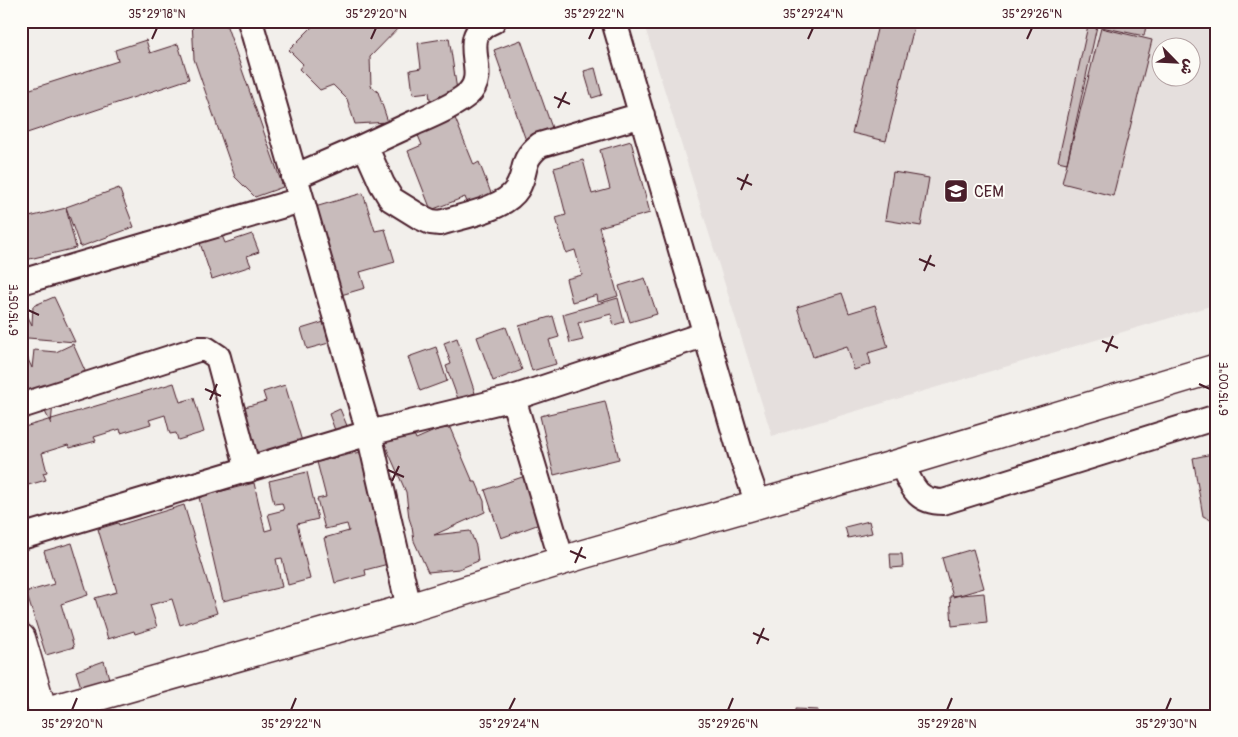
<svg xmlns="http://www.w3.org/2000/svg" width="1238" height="737" viewBox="0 0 1238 737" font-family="Pangolin,'Playpen Sans Arabic',sans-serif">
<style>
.built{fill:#e5dfdd;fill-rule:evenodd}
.building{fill:#c8bbbb;stroke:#4a1f2b}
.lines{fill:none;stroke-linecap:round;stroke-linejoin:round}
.street-casing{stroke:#4a1f2b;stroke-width:28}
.secondary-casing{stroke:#4a1f2b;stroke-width:31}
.street{stroke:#fdfcf7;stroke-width:24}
.secondary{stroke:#fdfcf7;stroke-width:28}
.ticks{fill:none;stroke:#4a1f2b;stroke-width:2}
.labels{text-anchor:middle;stroke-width:4;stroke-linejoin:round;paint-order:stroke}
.poi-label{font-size:16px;fill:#4a1f2b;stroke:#fdfcf7;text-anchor:start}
.neatline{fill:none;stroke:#4a1f2b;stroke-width:2}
.ticks-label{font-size:12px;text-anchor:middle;fill:#4a1f2b}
</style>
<rect width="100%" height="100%" fill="#f2efeb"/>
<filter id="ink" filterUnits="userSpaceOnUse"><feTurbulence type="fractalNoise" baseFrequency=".02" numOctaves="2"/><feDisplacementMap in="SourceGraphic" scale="10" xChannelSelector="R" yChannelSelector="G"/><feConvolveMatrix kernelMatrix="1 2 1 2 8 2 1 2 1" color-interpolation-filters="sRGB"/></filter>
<g filter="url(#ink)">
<path class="built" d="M643,21H1217V304L772,436ZM1160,48H1190V78H1160Z"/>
<path class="building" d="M106,21H133L108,28Z
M192,21H225L283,187L255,197L235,177L194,59Z
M318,21H405L370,57L371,86L378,92L388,122L355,124L347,99L333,85L320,90L299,69L303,64L289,50Z
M879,21L915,23L886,141L852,133Z
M1089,21H1147L1144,36L1097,26L1067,163L1058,161Z
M1101,28L1152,40L1113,196L1062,183Z
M449,38L459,103L431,107L429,92L413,94L410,70L421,68L418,43Z
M146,40L150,53L178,44L189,79L21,135V92L118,61L115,50Z
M521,40L557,142L530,152L494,50Z
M595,68L602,95L592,98L584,71Z
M455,118L474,165L479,162L494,201L470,210L465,197L431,210L408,151L422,145L417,133Z
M631,141L650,213L599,227L618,296L598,302L597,295L572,302L566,279L582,275L575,250L566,253L556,218L566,215L554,168L583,160L592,194L610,189L600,150Z
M893,172L929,178L921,226L885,220Z
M119,188L134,227L80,247L66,207Z
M363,193L375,231L385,229L395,262L360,272L365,288L341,295L315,207Z
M66,208L76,248L21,261V219Z
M221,233L225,243L252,234L259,252L247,256L251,266L212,279L199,240Z
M645,278L657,314L630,322L619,286Z
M842,293L849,313L875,305L888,347L868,353L871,364L854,370L847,346L813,357L797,307Z
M54,297L75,342L28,338L21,341V312L26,313L32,325L33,306Z
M618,298L624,322L614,325L611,314L578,323L583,340L570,343L563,314Z
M553,316L559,337L549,340L556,364L532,371L519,326Z
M324,322L329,343L307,349L301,329Z
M506,327L522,370L493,381L477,337Z
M457,338L475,393L458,399L446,366L451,364L444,343Z
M21,344L32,368L34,350L56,352L73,344L94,391L67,404L53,403L51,424L35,391L24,390L21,391Z
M436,347L447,381L420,391L408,357Z
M174,383L180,402L194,398L204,432L178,440L176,433L170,434L165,415L149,420L151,424L121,433L120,429L94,437L96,441L70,448L68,445L42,453L47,472L43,473L46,480L21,487V428Z
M285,385L304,448L254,463L238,409L266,401L263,392Z
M605,401L619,459L554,475L540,416Z
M340,409L348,428L336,433L329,414Z
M450,428L473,482H476L484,501L485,512L434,535L470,531L476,546L478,561L459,569L428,572L414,541L412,527L409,518L406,492L383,440L414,434L416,439L439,429Z
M364,451L392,563L365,570L366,575L335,583L324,538L349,531L347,524L325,529L317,499L326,497L317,462Z
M1217,453V523L1203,516L1193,458Z
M307,472L318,519L297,524L310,579L288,585L282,558L276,559L282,587L223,601L199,497L254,483L265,531L272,529L268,514L284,510L282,503L274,504L269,481Z
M528,475L545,522L501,538L485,490Z
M184,505L217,613L180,625L172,599L150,605L157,627L135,634L134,631L108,639L95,598L117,592L98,529L118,523L119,525Z
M869,521L872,533L848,538L845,527Z
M72,543L88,595L61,604L74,647L46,655L26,592L54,584L44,551Z
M973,549L984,588L953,597L942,558Z
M890,554H902L903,567L891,568Z
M984,593L987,622L952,626L950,596Z
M104,661L109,678L81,687L76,671Z
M795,709L818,710L817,716H795Z"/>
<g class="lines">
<defs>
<path id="street" d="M250,21L369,433L409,608
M614,21L742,458L758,504
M365,146L382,184L391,199L420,217L431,222L440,223C462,216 505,209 517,189C528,171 519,161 540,145L642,115
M294,177C334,160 374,142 414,123C432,115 452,107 468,94C492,72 454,37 493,21
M21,282L301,200
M513,398L562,561
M21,406L198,349H206L218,357L248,470
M901,463C912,485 915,502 943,502L1217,417
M21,537L369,433L513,398L706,334"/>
<path id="secondary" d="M21,638L43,712L409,608L584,554L901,463L1217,368"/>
</defs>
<use href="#street" class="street-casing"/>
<use href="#secondary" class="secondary-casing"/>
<use href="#street" class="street"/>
<use href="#secondary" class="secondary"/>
</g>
</g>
<path class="ticks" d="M152,39L157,28M371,39L376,28M589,39L594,28M808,39L813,28M1027,39L1032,28M554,97L570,104M558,108L566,92M737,178L752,185M741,190L748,174M919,259L935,266M924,271L931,255M28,310L39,315M1102,341L1118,348M1106,352L1113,336M1199,384L1210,389M205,389L221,396M210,400L217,384M388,470L404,477M392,481L399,466M570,551L586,558M575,563L582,547M753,633L769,640M757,644L764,628M72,710L77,698M291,710L296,698M509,710L515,698M728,710L733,698M947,710L952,698M1166,710L1171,698"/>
<defs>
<symbol id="school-square" viewBox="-11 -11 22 22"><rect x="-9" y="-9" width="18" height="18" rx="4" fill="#4a1f2b" stroke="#fdfcf7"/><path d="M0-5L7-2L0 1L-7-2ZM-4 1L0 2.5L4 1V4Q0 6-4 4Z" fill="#fff"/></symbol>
</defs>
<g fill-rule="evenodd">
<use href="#school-square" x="942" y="177" width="28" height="28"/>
</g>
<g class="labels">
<g class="poi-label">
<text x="974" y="197">CEM</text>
</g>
</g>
<rect width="1238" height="737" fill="none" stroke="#fdfcf7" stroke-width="55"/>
<g transform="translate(1176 62) rotate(114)"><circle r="24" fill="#fdfcf7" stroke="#b5a4a5"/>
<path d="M0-4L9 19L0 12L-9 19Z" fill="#4a1f2b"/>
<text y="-8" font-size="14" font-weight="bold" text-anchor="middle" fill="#4a1f2b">ش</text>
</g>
<rect x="28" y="28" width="1182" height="682" class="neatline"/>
<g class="ticks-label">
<text x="157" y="18">35°29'18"N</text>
<text x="376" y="18">35°29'20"N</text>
<text x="594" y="18">35°29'22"N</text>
<text x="813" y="18">35°29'24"N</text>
<text x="1032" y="18">35°29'26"N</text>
<text transform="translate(14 310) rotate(-90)" y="4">6°15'05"E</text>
<text transform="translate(1224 389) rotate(-90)" y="4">6°15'00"E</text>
<text x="72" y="728">35°29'20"N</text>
<text x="291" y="728">35°29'22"N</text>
<text x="509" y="728">35°29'24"N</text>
<text x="728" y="728">35°29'26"N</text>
<text x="947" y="728">35°29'28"N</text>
<text x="1166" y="728">35°29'30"N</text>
</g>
</svg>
